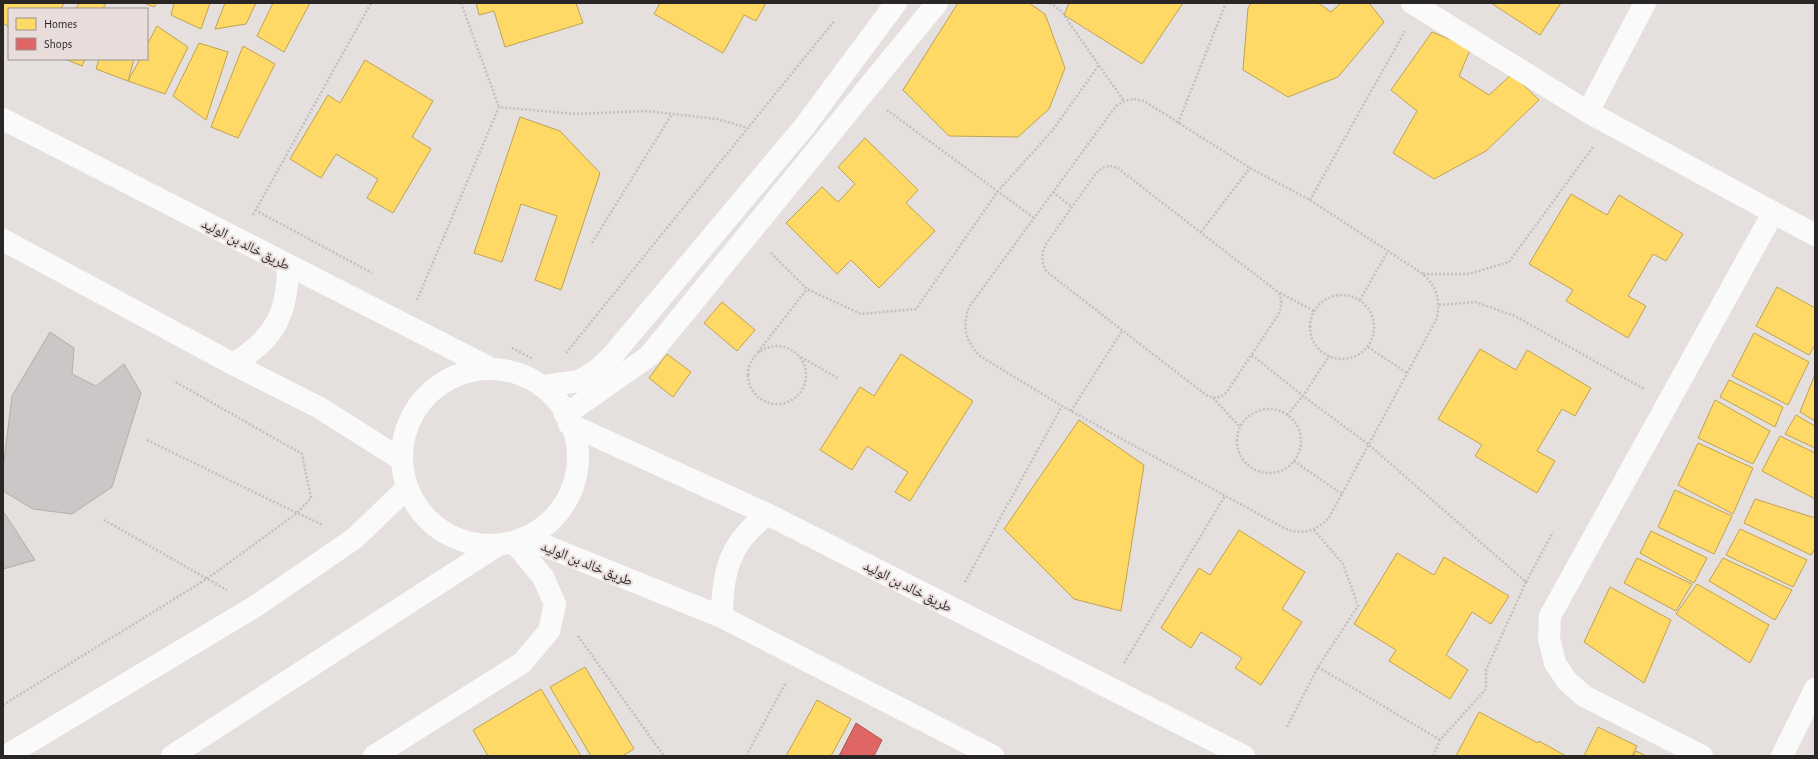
<svg xmlns="http://www.w3.org/2000/svg" width="1818" height="759" viewBox="0 0 1818 759" font-family="'Alegreya Sans','Noto Naskh Arabic',sans-serif">
<style>
.homes{fill:#ffd966;stroke:#bfa352}
.shops{fill:#e06666;stroke:#a95352}
.building{fill:#cbc7c6;stroke:#b2aead}
.lines{fill:none;stroke-linecap:round;stroke-linejoin:round}
.path{stroke:#c3c0c0;stroke-width:2.5;stroke-dasharray:2 2;stroke-linecap:butt}
.street{stroke:#fbfafa;stroke-width:22}
.secondary{stroke:#fbfafa;stroke-width:22}
.labels{text-anchor:middle;stroke-width:4;stroke-linejoin:round;paint-order:stroke}
.street-label{font-size:14px;fill:#2a2625;stroke:#e8dddb}
</style>
<rect width="100%" height="100%" fill="#e5dfde"/>
<path class="homes" d="M3,3H64L61,9H9V27L3,23Z
M79,3H106L103,9H76Z
M144,3H157L154,7Z
M174,3H210L201,29L171,15Z
M225,3H256L246,24L215,29Z
M273,3H310L284,52L257,36Z
M476,3H576L583,23L505,47L494,11L479,15Z
M660,3H766L756,21L744,15L723,53L654,14Z
M958,3H1029L1045,14L1065,68L1049,109L1018,137L949,136L903,90Z
M1069,3H1183L1142,64L1064,15Z
M1251,3H1318L1331,12L1341,3H1369L1384,22L1338,77L1288,97L1243,70L1248,8Z
M1491,3H1561L1540,35Z
M157,26L188,47L165,94L128,81L140,59H147V45Z
M1432,32L1471,48L1459,76L1489,95L1512,74L1539,100L1486,151L1434,179L1393,153L1417,111L1391,90Z
M199,43L228,52L206,120L173,96Z
M243,46L275,64L238,138L211,127Z
M65,59H85L82,66Z
M99,59H134L128,81L96,69Z
M365,60L433,101L412,137L431,149L393,213L367,198L378,179L336,154L321,178L290,159L328,95L340,103Z
M520,117L560,131L600,173L561,290L535,280L557,216L521,204L502,262L474,253Z
M865,138L918,190L906,203L935,231L879,288L851,260L837,274L786,223L822,187L838,202L855,184L838,167Z
M1571,194L1607,215L1619,195L1683,234L1666,261L1653,254L1628,296L1646,306L1628,338L1566,301L1573,290L1529,264Z
M1777,287L1815,308V345L1809,355L1756,326Z
M722,302L755,330L737,351L704,323Z
M1754,333L1809,362L1788,405L1732,376Z
M1480,349L1516,370L1527,350L1591,388L1575,416L1562,409L1537,451L1555,461L1537,493L1475,456L1482,445L1438,419Z
M667,354L691,372L673,397L649,378Z
M901,354L973,401L910,501L895,492L908,472L867,446L852,470L820,450L860,387L874,396Z
M1815,374V421L1800,412Z
M1729,380L1783,407L1775,427L1720,397Z
M1715,400L1770,431L1753,464L1698,438Z
M1796,415L1815,426V448L1785,434Z
M1079,420L1144,465L1121,611L1074,599L1004,529Z
M1780,436L1815,453V499L1762,471Z
M1698,443L1753,468L1733,514L1678,485Z
M1675,490L1732,516L1714,554L1658,527Z
M1755,499L1815,518V549L1811,555L1744,523Z
M1740,529L1807,560L1793,587L1726,555Z
M1239,530L1305,572L1282,609L1302,622L1261,685L1235,668L1242,658L1201,632L1191,648L1161,628L1199,568L1210,575Z
M1651,531L1707,558L1694,583L1640,553Z
M1397,553L1434,575L1444,557L1509,596L1491,624L1472,612L1446,655L1468,670L1450,699L1389,661L1396,650L1354,624Z
M1637,558L1692,584L1676,611L1624,583Z
M1723,558L1792,590L1775,620L1709,581Z
M1697,584L1769,625L1750,663L1676,614Z
M1610,587L1671,620L1644,683L1584,642Z
M585,667L634,749L622,756H591L550,687Z
M541,689L581,756H488L473,730Z
M817,700L851,719L831,756H786Z
M1479,712L1538,743L1539,741L1566,756H1456Z
M1598,727L1637,746L1632,756H1584Z
M1636,751L1646,756H1633Z"/>
<path class="shops" d="M856,723L882,740L874,756H839Z"/>
<path class="building" d="M50,332L74,348L72,374L96,386L124,364L141,393L112,487L72,514L33,509L3,491V469L12,396Z
M3,512L5,514L35,560L3,569Z"/>
<g class="lines">
<path class="path" d="M461,3L499,107
M1050,3L1061,11L1124,101
M1134,99L1144,101L1250,168L1310,200L1423,274C1437,287 1440,299 1437,318L1330,516C1317,532 1301,536 1282,527L1062,406L980,356C965,341 962,326 969,307L1116,106L1124,101Z
M887,110L1034,218
M1178,123L1226,3
M1110,166L1118,168L1124,173L1279,293C1282,301 1282,307 1278,315L1226,393C1219,398 1215,399 1206,395L1047,272C1041,263 1041,255 1046,244L1096,173L1102,168Z
M1053,192L1072,207
M1310,200L1405,31
M255,210L372,273
M253,215L371,3
M1201,232L1250,168
M592,243L672,114
M771,253L807,289L861,314L916,309L998,191L1052,131L1099,65
M1423,274H1469L1509,262L1593,147
M1280,293L1314,311
M1310 327a32 32 0 1 1 64 0a32 32 0 1 1-64 0Z
M417,300L499,107L575,114L646,111L717,119L748,128
M1360,300L1388,251
M1439,305L1475,302L1515,316L1644,389
M748 375a29 29 0 1 1 58 0a29 29 0 1 1-58 0Z
M1368,347L1407,373
M512,348L533,359
M758,352L807,289
M566,353L835,20
M1252,355L1303,396L1368,444L1526,582L1553,532
M801,357L839,379
M1213,398L1240,427
M1237 441a32 32 0 1 1 64 0a32 32 0 1 1-64 0Z
M1071,411L1122,331
M1287,415L1303,396L1329,356
M147,440L297,513L323,525
M1294,461L1342,494
M104,520L227,590
M965,582L1062,406
M578,636L664,756
M1124,663L1225,496
M1318,667L1440,740
M3,705L208,578L297,513L311,498L302,454L174,381
M1287,727L1318,667L1358,606L1343,564L1314,530
M746,756L786,682
M1433,756L1440,740L1486,689V670L1526,582"/>
<path class="street" d="M1412,3L1588,112L1815,235
M1588,112L1645,3
M544,386L579,381L597,370L612,356L804,127L896,3
M565,415L649,356L937,3
M6,756L256,606L355,538L407,488
M172,756L498,545
M374,756L522,663L549,631L555,604L543,577L514,542
M1702,756L1584,696L1567,681L1555,663L1549,639L1550,616L1773,213
M1782,756L1815,689"/>
<path class="secondary" d="M3,119L490,368
M3,240L233,364L320,408L402,460
M233,364C275,339 288,313 288,265
M402 457a88 88 0 1 1 176 0a88 88 0 1 1-176 0Z
M569,424L767,514L1244,756
M526,538L722,617L993,756
M722,617C722,588 725,556 747,533C753,526 760,520 767,514"/>
</g>
<g class="labels">
<g class="street-label">
<text transform="translate(246 244) rotate(27)" y="5">طريق خالد بن الوليد</text>
<text transform="translate(587 563) rotate(22)" y="5">طريق خالد بن الوليد</text>
<text transform="translate(908 586) rotate(27)" y="5">طريق خالد بن الوليد</text>
</g>
</g>
<rect width="1818" height="759" fill="none" stroke="#2a2625" stroke-width="8"/>
<rect x="8" y="8" width="140" height="52" fill="#e8dddb" stroke="#9c9492"/>
<rect x="16" y="18" width="20" height="12" fill="#ffd966" stroke="#9c9492"/>
<text x="44" y="28" font-size="12" fill="#2a2625">Homes</text>
<rect x="16" y="38" width="20" height="12" fill="#e06666" stroke="#9c9492"/>
<text x="44" y="48" font-size="12" fill="#2a2625">Shops</text>
</svg>
